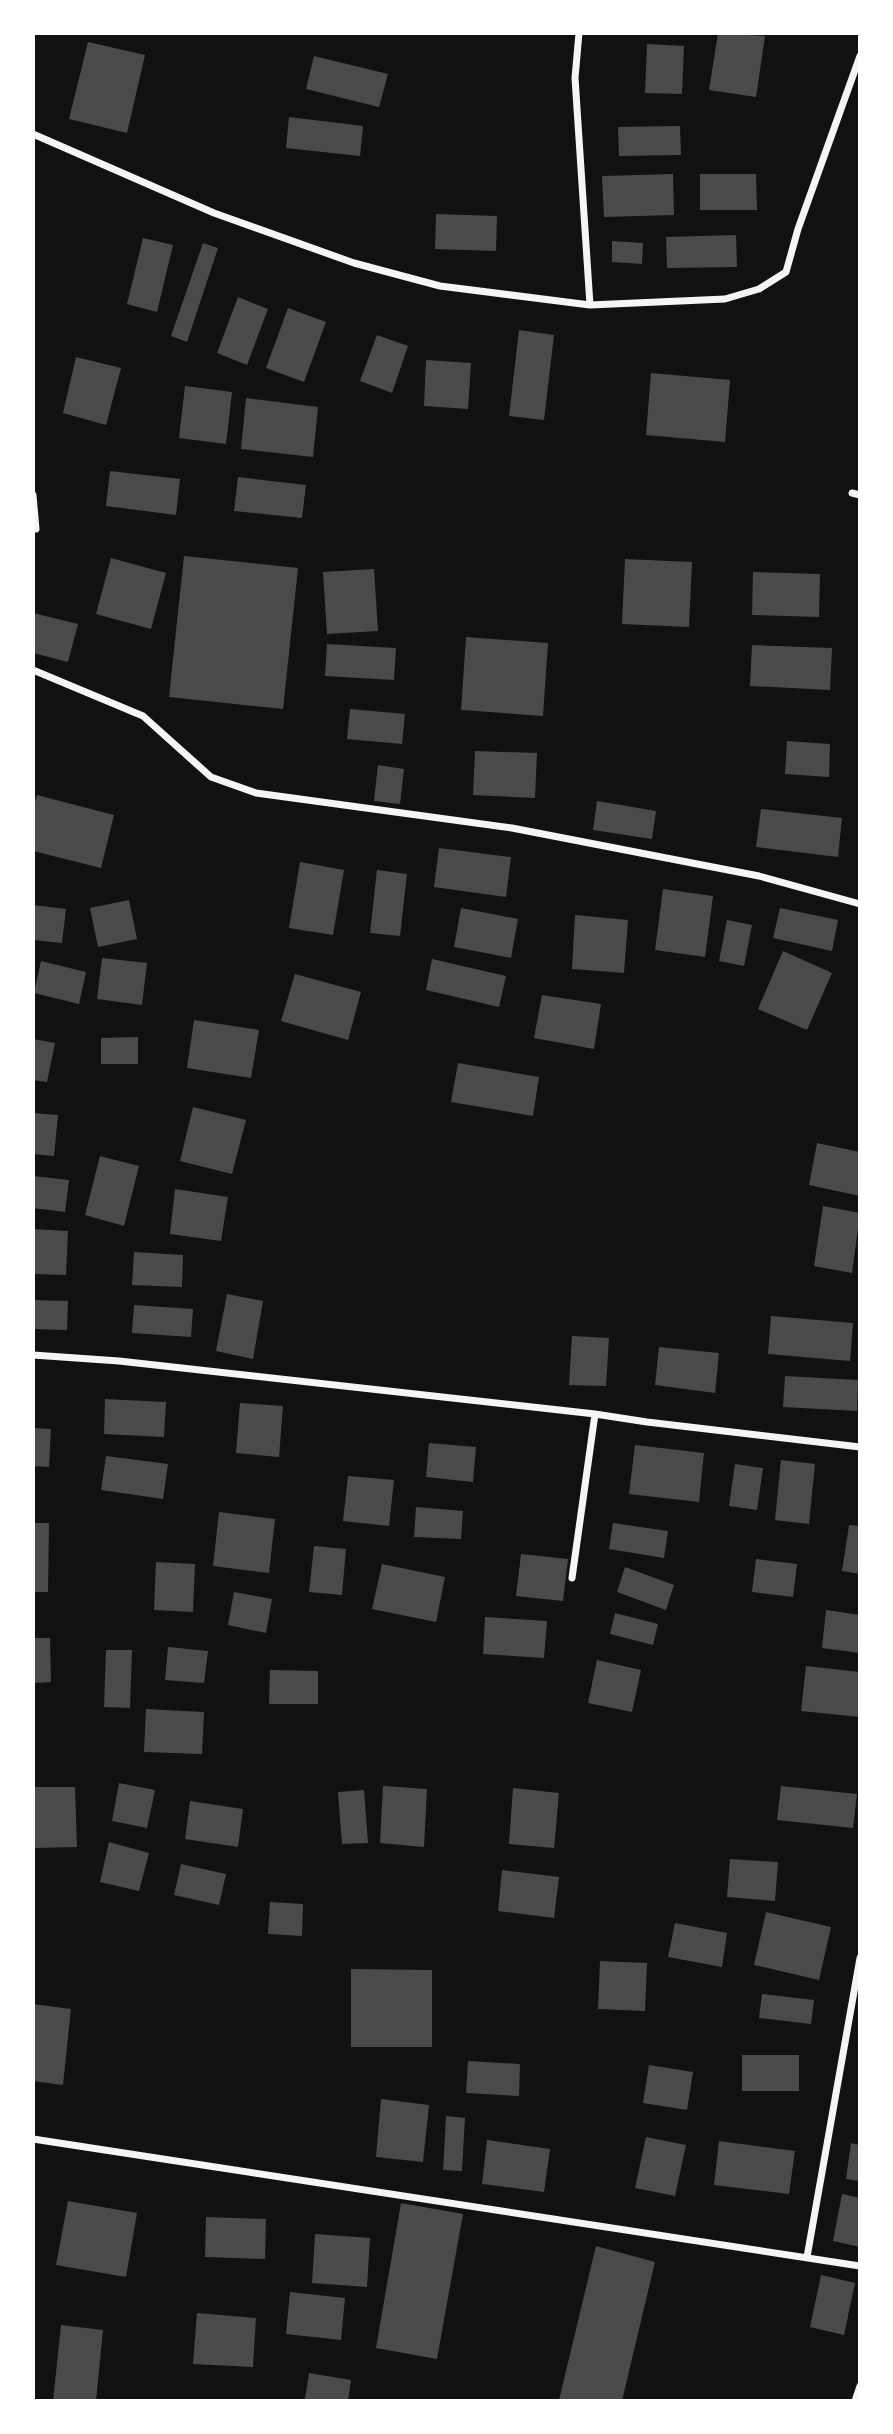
<svg xmlns="http://www.w3.org/2000/svg" width="893" height="2434" viewBox="0 0 893 2434" font-family="'Roboto Serif',serif">
<style>
.building{fill:#4a4a4a}
.lines{fill:none;stroke-linecap:round;stroke-linejoin:round}
.minor{stroke:#f5f5f5;stroke-width:7}
</style>
<rect width="100%" height="100%" fill="#111"/>
<path class="building" d="M718,33L765,36L756,97L709,90Z
M88,42L145,55L127,133L69,119Z
M647,44L684,46L682,94L645,93Z
M314,56L388,74L379,107L306,89Z
M289,117L363,126L360,156L286,148Z
M680,126L681,155L619,156L618,127Z
M673,174L674,215L604,217L602,176Z
M700,174H756L757,210H700Z
M436,214L497,216L496,251L435,249Z
M736,235L737,267L667,268L666,237Z
M143,238L173,245L157,312L127,304Z
M612,241L643,243L642,264L612,262Z
M203,243L218,248L187,342L171,336Z
M238,297L268,309L247,365L217,353Z
M288,308L326,322L304,382L266,368Z
M519,330L554,335L544,420L509,416Z
M377,335L408,346L392,393L360,381Z
M76,357L121,368L106,425L63,413Z
M426,360L471,363L468,409L424,406Z
M651,373L730,380L725,442L646,435Z
M185,386L232,392L226,444L179,438Z
M246,398L318,407L313,457L241,449Z
M110,471L180,479L176,515L106,506Z
M238,477L306,485L302,518L234,511Z
M184,556L298,568L283,709L169,697Z
M111,558L166,573L151,629L96,614Z
M625,559L692,562L689,627L622,624Z
M374,569L378,631L327,634L323,572Z
M753,572L820,574L819,617L752,615Z
M33,613L78,624L68,662L33,653Z
M466,637L548,643L543,716L461,710Z
M327,644L396,648L394,680L325,676Z
M752,645L832,648L830,690L750,686Z
M350,709L405,714L402,744L347,739Z
M787,741L830,744L829,777L785,774Z
M475,751L537,753L535,798L473,795Z
M378,765L404,769L400,804L374,801Z
M37,795L114,815L101,868L33,851V809Z
M597,801L656,811L652,839L593,830Z
M761,809L842,818L838,857L756,847Z
M439,848L511,857L506,897L434,887Z
M300,862L344,870L333,935L289,928Z
M377,870L407,874L400,936L370,933Z
M663,889L713,896L705,957L655,950Z
M129,900L137,939L98,947L90,908Z
M33,905L66,909L62,943L33,940Z
M461,908L518,919L511,958L454,947Z
M780,908L838,920L832,951L773,938Z
M575,915L628,920L624,973L572,969Z
M727,920L752,925L744,966L719,961Z
M783,951L832,973L807,1030L758,1009Z
M102,958L147,963L142,1005L97,999Z
M432,959L506,976L499,1007L426,990Z
M41,961L86,972L79,1004L34,993Z
M295,974L361,992L348,1040L281,1021Z
M542,995L601,1004L594,1049L534,1038Z
M194,1020L259,1030L251,1078L187,1068Z
M138,1037V1064H101V1038Z
M33,1039L55,1043L47,1082L33,1080Z
M458,1063L539,1077L533,1116L451,1102Z
M193,1107L246,1120L232,1174L180,1161Z
M33,1113L58,1115L54,1156L33,1154Z
M817,1143L860,1152V1196L809,1185Z
M100,1156L139,1166L124,1226L85,1215Z
M33,1176L69,1180L65,1212L33,1208Z
M175,1189L228,1197L221,1241L170,1234Z
M823,1206L860,1213L852,1273L814,1266Z
M33,1229L68,1231L66,1275L33,1274Z
M134,1252L183,1255L182,1287L132,1285Z
M227,1294L263,1301L253,1359L216,1351Z
M33,1300L68,1301L67,1330L33,1329Z
M134,1305L193,1309L191,1337L132,1333Z
M771,1316L853,1323L850,1361L768,1354Z
M572,1336L609,1338L606,1386L569,1385Z
M659,1347L719,1353L715,1393L655,1385Z
M785,1376L858,1380L857,1411L783,1407Z
M105,1399L166,1402L164,1437L104,1434Z
M240,1403L283,1406L279,1457L236,1453Z
M33,1428L51,1429L49,1467L33,1466Z
M429,1443L476,1447L473,1482L426,1477Z
M635,1445L704,1453L699,1502L629,1494Z
M106,1456L168,1464L163,1499L101,1490Z
M781,1460L815,1464L809,1524L775,1520Z
M735,1464L763,1468L757,1510L729,1506Z
M348,1476L394,1480L389,1526L343,1521Z
M416,1507L463,1511L461,1539L414,1537Z
M219,1512L275,1519L269,1573L213,1566Z
M33,1523H49L48,1592H33Z
M613,1523L668,1531L664,1558L609,1549Z
M849,1525L860,1526V1574L842,1571Z
M314,1546L346,1549L342,1595L309,1592Z
M521,1554L568,1559L563,1601L516,1596Z
M756,1559L797,1564L793,1597L752,1592Z
M156,1562L195,1564L193,1612L154,1610Z
M382,1564L445,1577L436,1622L372,1609Z
M625,1567L674,1585L666,1610L617,1592Z
M234,1592L272,1599L266,1633L228,1625Z
M826,1610L860,1615V1653L822,1648Z
M615,1613L658,1624L653,1645L610,1634Z
M485,1617L547,1621L544,1658L483,1654Z
M33,1638H50L51,1682L33,1683Z
M168,1647L208,1651L204,1683L165,1680Z
M106,1650H132L130,1708L104,1707Z
M597,1660L641,1670L632,1712L588,1703Z
M806,1666L860,1672V1717L801,1711Z
M270,1670L318,1671V1704H269Z
M146,1709L204,1712L202,1754L144,1752Z
M119,1783L155,1790L147,1828L112,1821Z
M383,1786L427,1789L424,1847L380,1843Z
M781,1786L857,1794L853,1828L777,1820Z
M33,1787H75L77,1847L33,1848Z
M513,1788L559,1793L554,1848L509,1844Z
M364,1790L368,1843L342,1844L338,1792Z
M190,1801L243,1809L238,1847L185,1839Z
M109,1842L149,1853L139,1891L100,1882Z
M730,1859L778,1862L775,1901L727,1897Z
M181,1864L226,1874L219,1905L174,1895Z
M502,1870L559,1877L554,1918L498,1911Z
M270,1902L303,1904L302,1936L268,1934Z
M766,1912L831,1927L819,1980L754,1965Z
M675,1923L727,1933L722,1967L668,1957Z
M600,1961L647,1963L645,2011L598,2009Z
M351,1969L432,1970V2047H351Z
M762,1994L814,2000L811,2024L759,2018Z
M33,2004L71,2009L63,2085L33,2081Z
M742,2055H799V2091H742Z
M468,2061L520,2064L519,2096L466,2093Z
M649,2065L693,2072L687,2110L643,2103Z
M381,2099L429,2105L423,2162L376,2157Z
M446,2116L465,2118L462,2171L443,2170Z
M646,2137L686,2145L675,2196L635,2188Z
M487,2140L550,2149L544,2192L482,2184Z
M719,2141L795,2151L789,2194L714,2185Z
M851,2143L860,2145V2181L846,2179Z
M842,2194L860,2198V2247L833,2241Z
M68,2201L137,2213L126,2277L56,2265Z
M401,2203L463,2214L437,2359L376,2348Z
M206,2217L266,2219L265,2259L205,2257Z
M315,2234L370,2238L367,2287L312,2283Z
M596,2246L655,2262L622,2401H563L559,2400Z
M821,2275L855,2283L844,2335L810,2327Z
M290,2292L345,2298L341,2340L286,2334Z
M197,2313L256,2318L253,2367L193,2364Z
M61,2325L103,2330L96,2401H53Z
M309,2373L351,2380L348,2401L305,2399Z"/>
<g class="lines">
<path class="minor" d="M579,33L575,78L590,305
M33,134L214,213L354,263L440,286L590,305L725,299L759,289L786,272L798,229L860,56
M852,493L860,495
M33,495L36,529
M33,670L143,716L211,777L256,793L512,828L759,876L860,904
M33,1355L119,1361L595,1414L647,1422L860,1447
M572,1578L595,1414
M33,2139L860,2266
M807,2257L860,1958
M855,2401L860,2386"/>
</g>
<rect width="893" height="2434" fill="none" stroke="#ffffff" stroke-width="70"/>
</svg>
